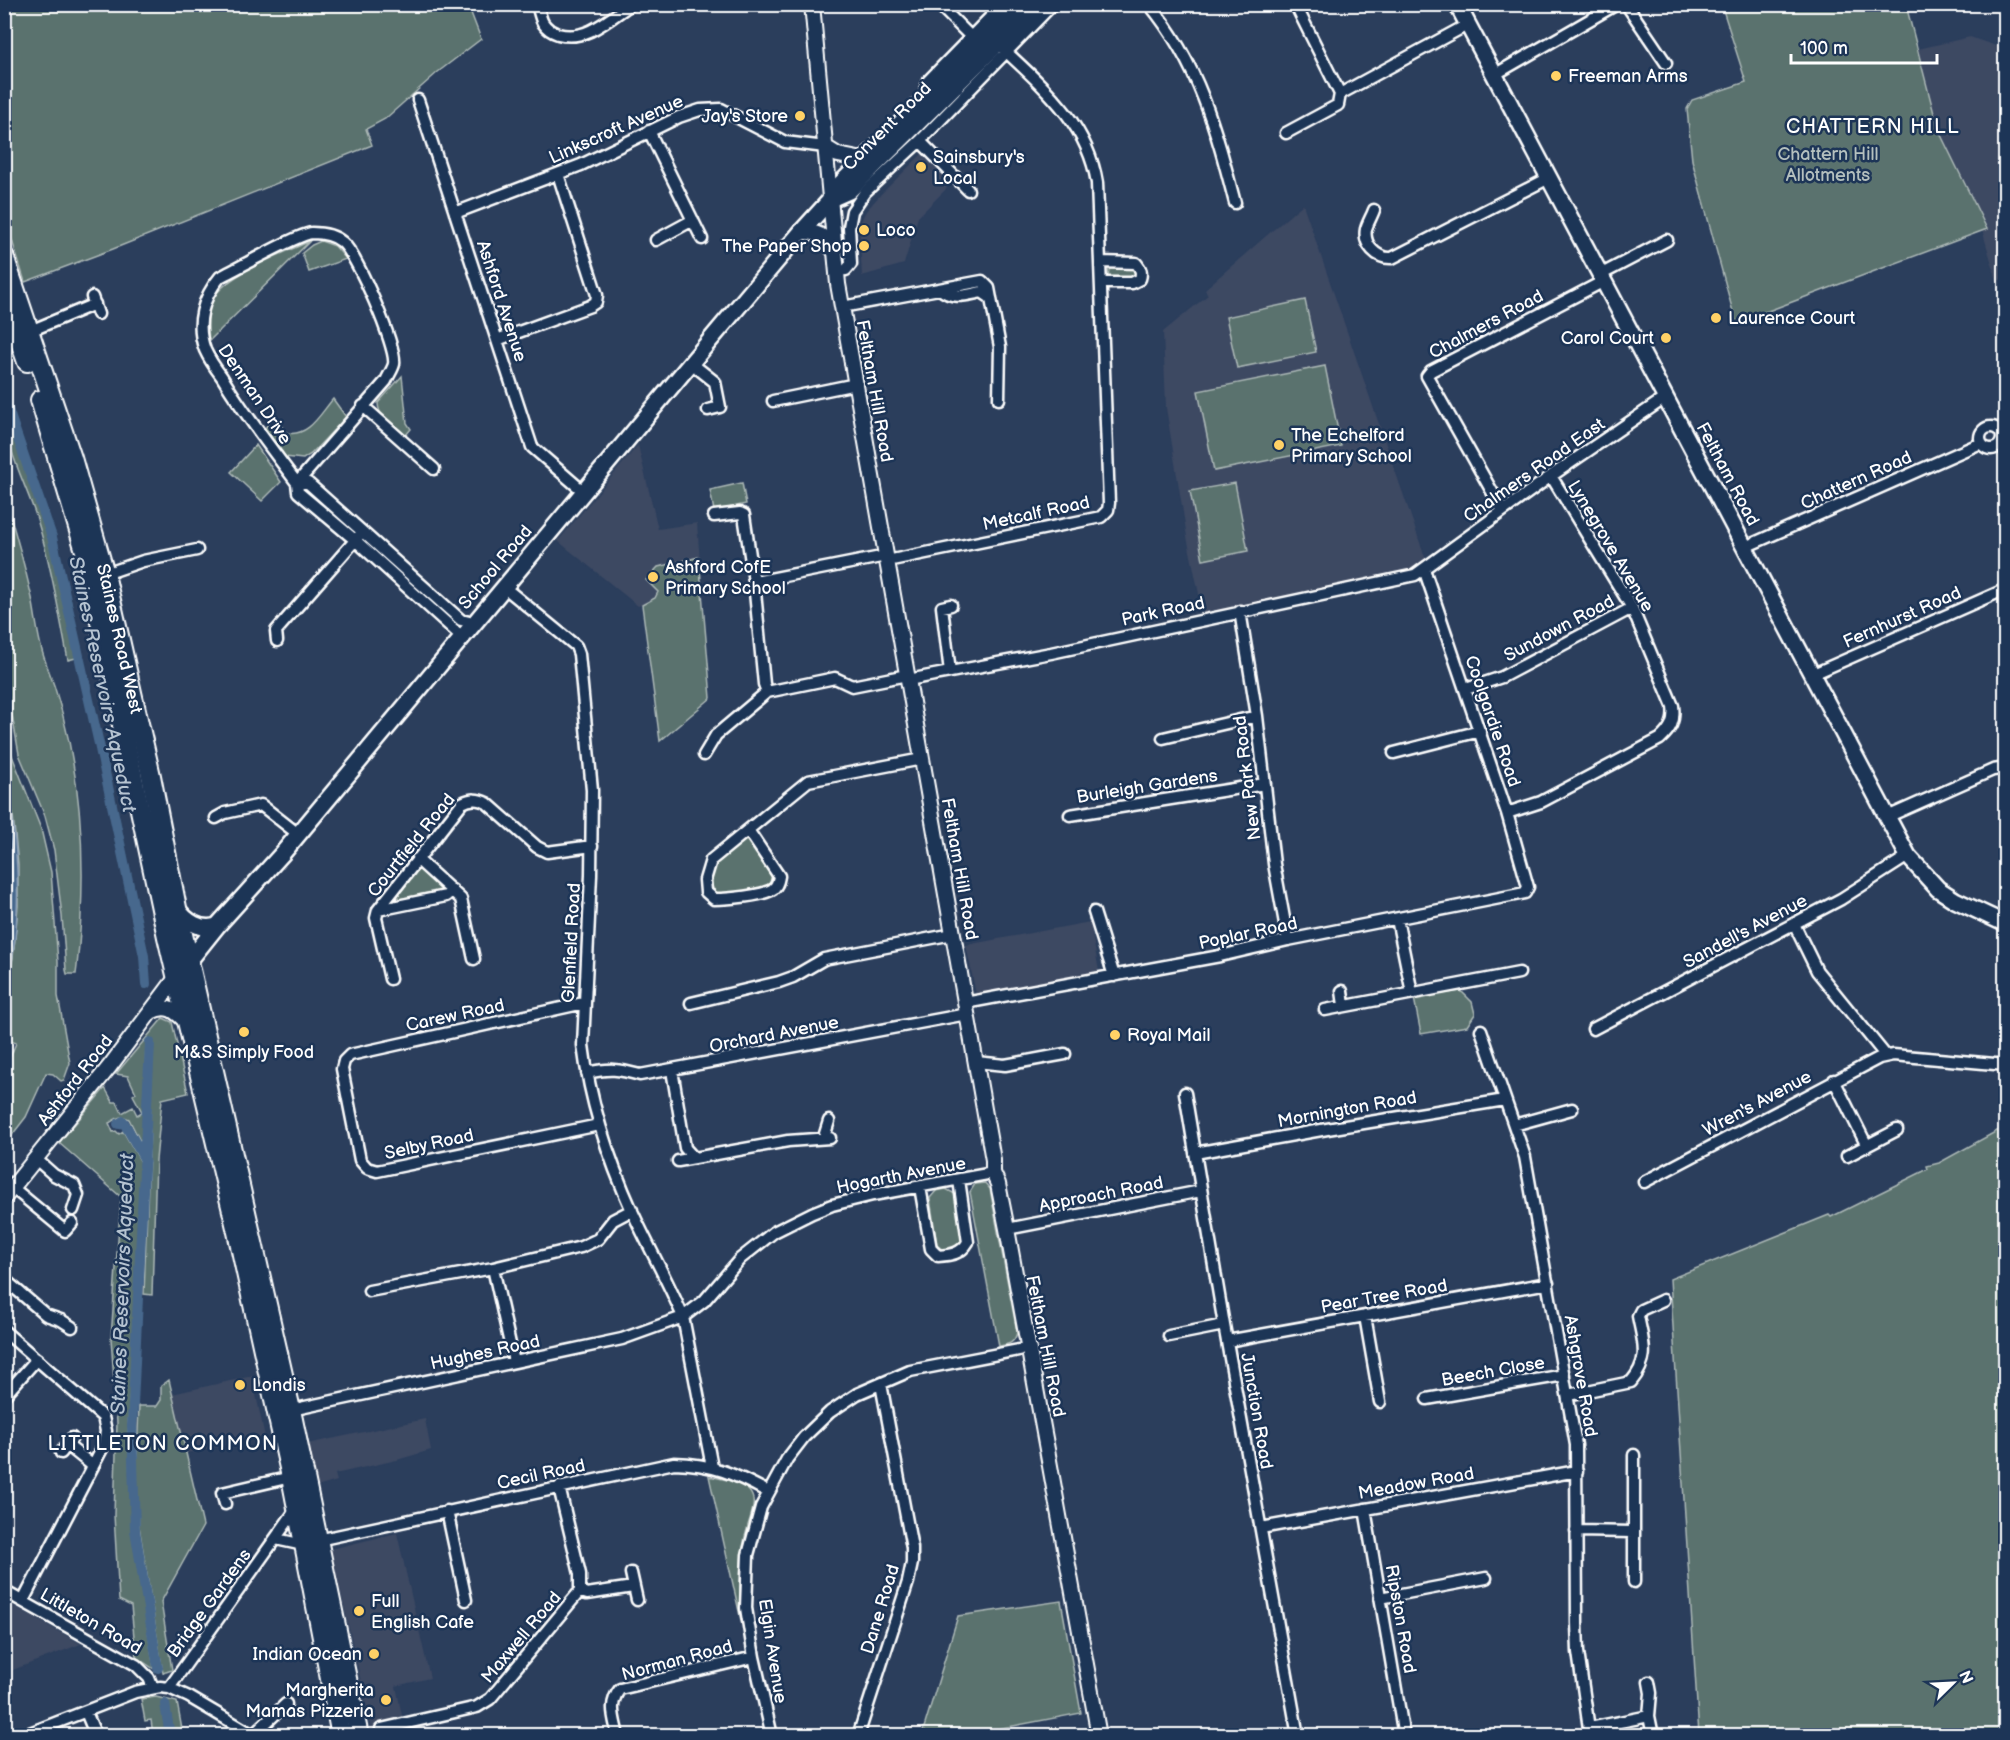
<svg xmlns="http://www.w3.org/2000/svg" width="2010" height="1740" viewBox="0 0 2010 1740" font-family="'Balsamiq Sans',sans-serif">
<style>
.built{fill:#3c4862}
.green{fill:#5a726e;stroke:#acb8b6;stroke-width:1.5}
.water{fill:#47688d;stroke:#91a4bb;stroke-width:1.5}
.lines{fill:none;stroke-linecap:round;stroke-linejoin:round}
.shore{stroke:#b5c3d1;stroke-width:1.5}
.canal{stroke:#47688d;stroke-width:10}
.minor-casing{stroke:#fff;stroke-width:15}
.tertiary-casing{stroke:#fff;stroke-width:18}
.secondary-casing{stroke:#fff;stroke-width:20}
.trunk-casing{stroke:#fff;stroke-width:22}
.minor{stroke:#1d3557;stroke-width:10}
.tertiary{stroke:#1d3557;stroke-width:14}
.secondary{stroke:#1d3557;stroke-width:15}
.trunk{stroke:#1d3557;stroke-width:18}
.poi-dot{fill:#ffd166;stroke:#1d3557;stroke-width:2}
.labels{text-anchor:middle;stroke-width:5;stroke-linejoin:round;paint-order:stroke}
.poi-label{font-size:18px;fill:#fff;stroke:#1d3557;text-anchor:start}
.street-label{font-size:18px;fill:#fff;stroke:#1d3557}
.park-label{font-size:18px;fill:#b5c0be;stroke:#1d3557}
.neighbourhood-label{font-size:20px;letter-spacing:1.5px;fill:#fff;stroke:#1d3557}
.water-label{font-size:20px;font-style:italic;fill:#b5c3d1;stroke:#1d3557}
</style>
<rect width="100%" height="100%" fill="#2b3e5c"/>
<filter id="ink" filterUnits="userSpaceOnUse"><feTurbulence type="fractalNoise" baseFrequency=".0167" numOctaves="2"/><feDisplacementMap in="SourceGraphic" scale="12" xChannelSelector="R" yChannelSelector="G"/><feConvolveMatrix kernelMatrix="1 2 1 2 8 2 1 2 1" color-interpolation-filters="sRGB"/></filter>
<g filter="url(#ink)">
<path class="built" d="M1970,37L1999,47L2005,45V278L1997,281L1982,230L1987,228L1938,129L1918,49Z
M922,154L951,184L918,217L904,264L862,276L859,225L866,211L881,194Z
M1303,204L1426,560L1412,570L1203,613L1187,537L1166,408L1163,332L1208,295L1205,289Z
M638,445L658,529L697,523L711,698L660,741L642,605L638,606L558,541Z
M1090,922L1099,971L976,994L966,945Z
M252,1376L265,1437L186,1453L172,1394Z
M425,1419L431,1450L397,1460L335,1474L337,1481L317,1487L307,1444Z
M397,1533L430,1678L396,1686L406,1735H373L331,1549Z
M5,1601L81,1644L5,1673Z"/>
<path class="green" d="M1738,4L1906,5L1938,129L1987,229L1736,323L1692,160L1687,109L1692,100L1746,82L1723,10Z
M4,5H468L481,39L438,72L385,119L366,129L372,145L113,249L25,282L5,218Z
M310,241L209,341C208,329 206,315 210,304C221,275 283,254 310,241Z
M321,241L335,246L346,259L309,272L302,253L312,245Z
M1113,268H1133L1136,270L1137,278L1108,279L1109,269Z
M1305,300L1316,352L1237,368L1226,317Z
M1325,366L1341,446L1214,471L1198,391Z
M402,376L407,423L411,429L405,436C394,429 378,417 378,403Z
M333,399L346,417L311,454L303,459L285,457L265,428L274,417L287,433C309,437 320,414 333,399Z
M5,409L48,536L76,658L68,660C59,613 51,565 37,519C26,484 4,447 5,409Z
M256,445L281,482L262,501L231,472Z
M742,483L746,504L714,511L710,490Z
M1235,483L1248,551L1203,560L1190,491Z
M4,496C15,530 24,563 32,598C36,617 38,642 45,660C83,758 88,863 77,966L76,974H67L66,970L62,916L54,850L45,816L19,754L5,676Z
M699,557L711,698L660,741L642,605L655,598L658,592L646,580L658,567Z
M4,716L11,753L41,829L51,872L58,962V996L70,1063L64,1080L61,1081L53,1074L46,1073L26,1117L5,1144V1065H7L16,1043L5,1039V993L13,958L18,906V865L13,815L5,768Z
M749,839L772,873L770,883L765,887L720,895C694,879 728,841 749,839Z
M421,868L441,886L440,890L399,899L396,893L413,871Z
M1461,991L1472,1002L1475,1014L1467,1026L1421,1034L1414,998Z
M163,1018L172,1022L188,1093L162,1099L156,1160L152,1295L144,1294L153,1043L146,1042L143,1147L129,1119C121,1114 116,1119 109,1123L113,1132L116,1131L119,1134L123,1131L142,1164L128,1427L132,1530L154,1669L136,1657L131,1606L119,1600L114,1515L117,1423L111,1338L121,1197L59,1143L105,1088L113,1102H117L122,1113L133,1107L137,1115L142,1112L133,1095L136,1093L128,1076L116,1074Z
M2005,1130V1735H1699L1670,1279L1829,1215L1831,1217L1928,1169L1927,1166L1939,1163L1997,1131Z
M985,1183L990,1189L1017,1332C1015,1343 1009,1344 999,1346L970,1192L975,1184Z
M946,1189L955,1194L962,1240L955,1247L943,1250L937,1245L930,1198L936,1191Z
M169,1380L203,1526L161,1602L172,1670L163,1673L139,1526L136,1483L139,1406H157L161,1400V1386Z
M709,1476C721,1479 741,1481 749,1491C757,1500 752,1512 749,1522C738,1556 738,1590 742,1625Z
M1061,1601L1081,1713L981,1732L923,1731L958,1616Z
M156,1697L177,1702L183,1735H153L151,1720L145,1721L141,1699Z"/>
<path class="water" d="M5,768C18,844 25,918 5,993Z"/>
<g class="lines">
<path class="shore" d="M4,802C14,856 15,913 4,967"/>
<path class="canal" d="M4,398L52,537L99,744L144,956L146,984
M150,1042L132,1426L135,1530L158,1668
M118,1124L123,1121L145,1160
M165,1704L170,1736"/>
<defs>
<path id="minor" d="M537,4C539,10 540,18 543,23C547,29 552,32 558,34C586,42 609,19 631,4
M941,4L944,10L971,37
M1149,4C1199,64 1216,130 1235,203
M1295,4L1340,94L1467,25
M1626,4L1666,63
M1494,75L1617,4
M924,99L928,81L1003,4
M418,100L532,447L584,492
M649,131L702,239
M1286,133L1338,105L1340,94
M920,141L968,190
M1374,210C1372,216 1368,222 1366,229C1363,245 1377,259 1392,258L1549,178
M455,213L581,165L679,117L700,110L721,109L785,142L825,147
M656,240L693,220
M1100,262L1136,263C1141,269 1142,272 1140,279L1132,283H1101
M836,271L846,270L851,264L849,227L852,211L865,192L920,141L1053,4
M1600,275L1667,240
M940,289C953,300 966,295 982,292L991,298
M92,297L98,314
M842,307L982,281L989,288L1000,347L999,399
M30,331L95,304
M497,340L590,306L596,302L597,295L558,174
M691,363L715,382L720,407L708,410
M773,401L856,384
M363,406L434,469
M1980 438a11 11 0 1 1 22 0a11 11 0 1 1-22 0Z
M297,483L386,381C388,376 393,369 394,364C397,347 356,253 342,242C334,235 322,233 312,233C298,234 237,269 220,277C203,297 195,324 205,350C209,359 216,369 222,377C244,414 271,448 297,483L298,492L355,540L462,637
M297,483H308L461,620L474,623
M1503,511L1427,376L1431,371L1604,281
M714,516L740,513L744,515L754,582L764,684L767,692
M1745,547L1981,443
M887,561L1101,517L1108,510L1109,503L1097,183C1087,121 1041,85 998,44
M105,574L143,561L197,550
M754,582L886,556
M1240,611L1257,716L1274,864L1288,940
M277,641L276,631L358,537
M950,672L942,607L951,605
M1811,675L2006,589
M908,680L1051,653L1415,575L1551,476L1665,398
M1466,689L1502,677L1632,608
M1163,738L1257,716
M1394,753L1480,731
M704,755L716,735L767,692L835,678L852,686L907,675
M1507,813L1541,802L1660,739C1671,729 1675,721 1673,706L1632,608L1551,476
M1070,815L1265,784
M1887,817L1993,770L2006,768
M216,818L225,813L261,805L298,834
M748,830L779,876C778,881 778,885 773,889C763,896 727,899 714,899L706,892L705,880L711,860L808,781L922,759
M417,859L461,899L474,959
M378,910L446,896L452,890
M1094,912L1114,976
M1397,919L1412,993
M1794,924L1817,971L1886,1056
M390,979L376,918L378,910L462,803C472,798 478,799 487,803L537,847L547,852L592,846
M1342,991L1344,1005
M584,1003L350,1055L344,1061L342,1069L360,1160L367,1168L377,1171L599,1125
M691,1003L779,982L793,977L824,959L953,934
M965,1003L1220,956L1288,940L1525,893L1528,887L1507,813L1424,569
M1325,1010L1519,973
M1593,1029L1841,899L1908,856
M1481,1030L1525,1157L1576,1445L1577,1623L1578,1652L1590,1736
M976,1062L1005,1065L1065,1054
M672,1070L685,1148L694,1158
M587,1073C610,1068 618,1069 640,1075L967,1014
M1834,1080L1867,1146
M1185,1093L1224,1325L1298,1736
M1514,1125L1572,1109
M824,1137L829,1121
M1195,1153L1327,1129L1505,1100
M1847,1156L1897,1130
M36,1159L54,1175L74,1185L78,1195L73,1210
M678,1161L788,1141L830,1138
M1644,1182L1879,1058L1893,1055L2006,1065
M920,1187L931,1249L938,1256C951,1255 961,1254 968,1242L959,1180
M13,1188L65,1231L72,1223
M1007,1229L1201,1191
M493,1268L514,1362
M4,1279L46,1315L61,1320L72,1327
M369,1291L493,1268L581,1247L598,1239L613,1220L632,1210
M1365,1316L1380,1402
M4,1331L103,1417L106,1431L104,1445L23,1601
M1169,1336L1224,1325
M1227,1341L1548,1283
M1568,1395L1631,1382C1651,1358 1643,1343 1638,1316L1641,1310L1663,1300
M4,1396L37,1359
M1427,1399L1564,1375
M291,1410L622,1339L683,1317C668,1281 649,1248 633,1213C609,1160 590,1103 583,1045L591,875L592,790L579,654L576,646L504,587
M67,1445L93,1466
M61,1453L72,1438
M712,1467L683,1317L704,1301L740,1259L774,1232L812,1213L832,1205L873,1195L993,1173
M225,1504L222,1493L291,1477
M1365,1509L1404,1736
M447,1511L466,1600
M1261,1528L1577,1471
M1576,1531L1634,1532
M276,1539L299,1544L305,1549
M318,1540L674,1463C713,1464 735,1474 768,1492
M631,1573L637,1600
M1634,1582V1455
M4,1591L136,1665L149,1678L153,1688
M580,1591L587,1594L633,1587
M1380,1598L1486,1578
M1649,1682L1651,1693L1649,1716L1653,1736
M169,1688L297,1508
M86,1712L96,1736
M1590,1728L1649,1716
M381,1729L477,1707L490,1699L580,1591V1574L559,1487
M253,1735L286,1704
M22,1736L135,1692L160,1687L169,1688L189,1697L255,1736
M618,1736C614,1717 608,1704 620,1689L754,1657
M772,1736L754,1657L746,1608L748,1555L761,1507L787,1459L804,1437L830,1412L857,1394L910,1371L1029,1348
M858,1736L908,1582L912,1563V1548L881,1384"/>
<path id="tertiary" d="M812,4L838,284L993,1160V1173L998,1184L1007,1229L1099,1736
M825,147L838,155L863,160
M801,232C817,231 826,236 833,250
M151,1012C167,1003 176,1011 187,1023
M4,1198L110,1066L176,978"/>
<path id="secondary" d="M1457,4L1908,856L1938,889L1955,900L2006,924
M831,199L849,191L1038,4
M177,908C186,922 201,931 217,926
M185,966L217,926L282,854L691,363L801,232L831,199L841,183L1019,4"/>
<g id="trunk">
<path id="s1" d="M4,256L72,458L105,574L151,776L177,908L291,1410L359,1736"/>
<path d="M4,296L27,362"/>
<path d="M40,400L85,551L167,937L237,1232L291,1477L341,1736"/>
</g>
</defs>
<use href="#minor" class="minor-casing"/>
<use href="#tertiary" class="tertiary-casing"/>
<use href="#secondary" class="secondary-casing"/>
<use href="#trunk" class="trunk-casing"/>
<use href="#minor" class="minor"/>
<use href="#tertiary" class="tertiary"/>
<use href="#secondary" class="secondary"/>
<use href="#trunk" class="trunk"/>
</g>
</g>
<g class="poi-dot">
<circle cx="1556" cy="76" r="6"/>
<circle cx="800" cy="116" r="6"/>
<circle cx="921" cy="167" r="6"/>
<circle cx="864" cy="230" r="6"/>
<circle cx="864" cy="246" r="6"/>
<circle cx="1716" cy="318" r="6"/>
<circle cx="1666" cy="338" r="6"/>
<circle cx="1279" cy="445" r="6"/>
<circle cx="653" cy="577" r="6"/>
<circle cx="244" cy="1032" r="6"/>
<circle cx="1115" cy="1035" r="6"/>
<circle cx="240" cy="1385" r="6"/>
<circle cx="359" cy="1611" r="6"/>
<circle cx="374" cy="1654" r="6"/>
<circle cx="386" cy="1700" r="6"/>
</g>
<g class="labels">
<g class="poi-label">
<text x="1568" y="82">Freeman Arms</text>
<text x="788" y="122" text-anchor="end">Jay's Store</text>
<text x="933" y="163">Sainsbury's<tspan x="933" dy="21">Local</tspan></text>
<text x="876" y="236">Loco</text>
<text x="852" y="252" text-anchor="end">The Paper Shop</text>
<text x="1728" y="324">Laurence Court</text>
<text x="1654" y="344" text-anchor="end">Carol Court</text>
<text x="1291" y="441">The Echelford<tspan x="1291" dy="21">Primary School</tspan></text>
<text x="665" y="573">Ashford CofE<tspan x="665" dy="21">Primary School</tspan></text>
<text x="1127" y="1041">Royal Mail</text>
<text x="244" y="1058" text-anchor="middle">M&amp;S Simply Food</text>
<text x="252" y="1391">Londis</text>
<text x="371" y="1607">Full<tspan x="371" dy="21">English Cafe</tspan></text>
<text x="362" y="1660" text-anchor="end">Indian Ocean</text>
<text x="374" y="1696" text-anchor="end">Margherita<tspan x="374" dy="21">Mamas Pizzeria</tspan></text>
</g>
<g class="street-label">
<text transform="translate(887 126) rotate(-45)" y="6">Convent Road</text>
<text transform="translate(616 129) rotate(-24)" y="6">Linkscroft Avenue</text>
<text transform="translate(502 301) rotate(72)" y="6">Ashford Avenue</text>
<text transform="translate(1486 324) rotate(-28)" y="6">Chalmers Road</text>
<text transform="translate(875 391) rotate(80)" y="6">Feltham Hill Road</text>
<text transform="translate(255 394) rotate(56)" y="6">Denman Drive</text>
<text transform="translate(1534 470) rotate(-35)" y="6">Chalmers Road East</text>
<text transform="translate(1728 474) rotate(62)" y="6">Feltham Road</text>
<text transform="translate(1856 480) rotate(-24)" y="6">Chattern Road</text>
<text transform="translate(1036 513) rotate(-12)" y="6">Metcalf Road</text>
<text transform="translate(1611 546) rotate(59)" y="6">Lynegrove Avenue</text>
<text transform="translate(495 567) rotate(-50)" y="6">School Road</text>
<text transform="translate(1163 611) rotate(-12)" y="6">Park Road</text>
<text transform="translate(1902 617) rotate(-24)" y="6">Fernhurst Road</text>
<text transform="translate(1559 628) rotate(-28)" y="6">Sundown Road</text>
<text dy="6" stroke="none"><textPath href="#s1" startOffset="400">Staines Road West</textPath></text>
<text transform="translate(1493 721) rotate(71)" y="6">Coolgardie Road</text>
<text transform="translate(1247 778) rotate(-97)" y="6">New Park Road</text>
<text transform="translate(1147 786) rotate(-9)" y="6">Burleigh Gardens</text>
<text transform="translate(411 845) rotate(-51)" y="6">Courtfield Road</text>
<text transform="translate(960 869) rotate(80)" y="6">Feltham Hill Road</text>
<text transform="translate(1745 931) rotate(-28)" y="6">Sandell's Avenue</text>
<text transform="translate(1248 933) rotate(-12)" y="6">Poplar Road</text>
<text transform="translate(571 943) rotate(-87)" y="6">Glenfield Road</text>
<text transform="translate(455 1015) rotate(-12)" y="6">Carew Road</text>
<text transform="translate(774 1034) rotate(-11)" y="6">Orchard Avenue</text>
<text transform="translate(75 1080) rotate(-52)" y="6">Ashford Road</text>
<text transform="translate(1757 1103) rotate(-28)" y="6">Wren's Avenue</text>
<text transform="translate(1347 1109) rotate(-10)" y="6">Mornington Road</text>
<text transform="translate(429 1144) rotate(-12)" y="6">Selby Road</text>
<text transform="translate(901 1175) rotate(-11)" y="6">Hogarth Avenue</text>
<text transform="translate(1101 1194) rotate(-11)" y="6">Approach Road</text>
<text transform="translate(1384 1296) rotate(-10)" y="6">Pear Tree Road</text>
<text transform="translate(1046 1346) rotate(79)" y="6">Feltham Hill Road</text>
<text transform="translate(485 1352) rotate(-12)" y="6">Hughes Road</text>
<text transform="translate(1493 1371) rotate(-10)" y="6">Beech Close</text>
<text transform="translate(1581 1376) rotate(80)" y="6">Ashgrove Road</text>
<text transform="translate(1257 1411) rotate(80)" y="6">Junction Road</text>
<text transform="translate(541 1474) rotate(-12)" y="6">Cecil Road</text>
<text transform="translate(1416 1483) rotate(-10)" y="6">Meadow Road</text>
<text transform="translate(209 1603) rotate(-54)" y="6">Bridge Gardens</text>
<text transform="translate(880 1609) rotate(-73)" y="6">Dane Road</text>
<text transform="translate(1401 1619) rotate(80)" y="6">Ripston Road</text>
<text transform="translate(91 1621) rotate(30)" y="6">Littleton Road</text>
<text transform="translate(521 1637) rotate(-50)" y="6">Maxwell Road</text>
<text transform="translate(773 1651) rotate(81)" y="6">Elgin Avenue</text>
<text transform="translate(677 1660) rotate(-15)" y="6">Norman Road</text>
</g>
<g class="park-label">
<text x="1828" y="160">Chattern Hill<tspan x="1828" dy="21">Allotments</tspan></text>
</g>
<g class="neighbourhood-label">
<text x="1873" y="133">CHATTERN HILL</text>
<text x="163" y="1450">LITTLETON COMMON</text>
</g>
<g class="water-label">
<text transform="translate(103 684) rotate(78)" y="7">Staines Reservoirs Aqueduct</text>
<text transform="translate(122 1284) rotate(-88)" y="7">Staines Reservoirs Aqueduct</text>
</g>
</g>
<rect width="2010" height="1740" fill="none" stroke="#1d3557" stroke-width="24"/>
<rect x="12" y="12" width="1986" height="1716" fill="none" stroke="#fff" stroke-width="2" filter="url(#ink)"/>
<g transform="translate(1953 1683) rotate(66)" stroke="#1d3557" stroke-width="4.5" paint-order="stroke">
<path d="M0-4.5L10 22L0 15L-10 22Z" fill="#ffffff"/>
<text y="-9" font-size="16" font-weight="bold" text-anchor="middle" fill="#ffffff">N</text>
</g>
<path d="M1791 54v9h146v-9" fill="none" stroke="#ffffff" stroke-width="3"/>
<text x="1800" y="54" font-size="18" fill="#ffffff" stroke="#1d3557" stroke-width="4.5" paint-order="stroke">100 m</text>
</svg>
